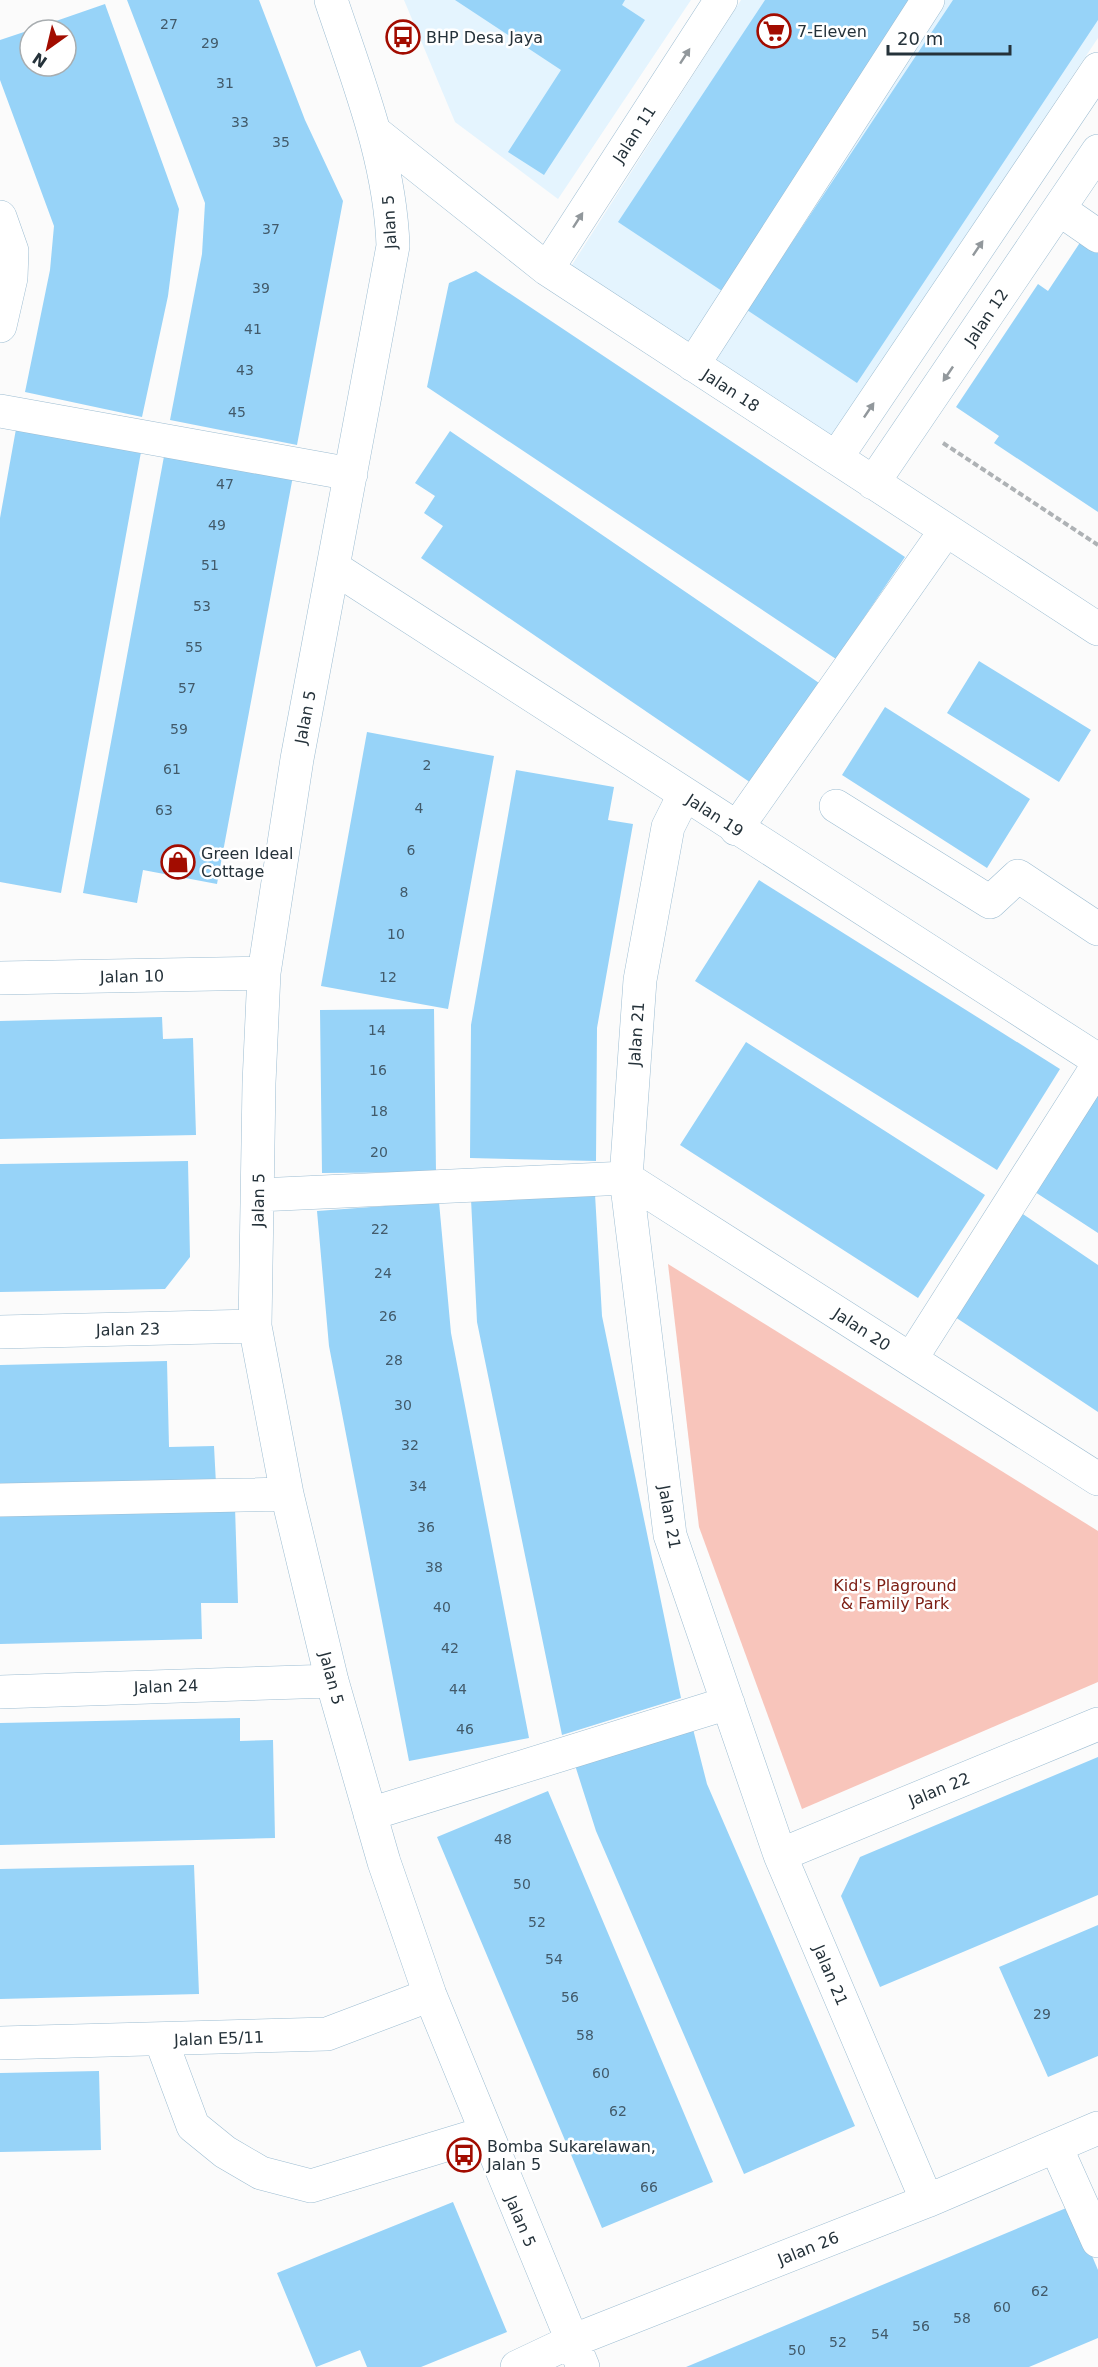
<svg xmlns="http://www.w3.org/2000/svg" width="1098" height="2367" viewBox="0 0 1098 2367" font-family="'DejaVu Sans',sans-serif">
<style>
.built{fill:#e4f4fe}
.green{fill:#f8c5bb}
.building{fill:#97d3f8}
.lines{fill:none;stroke-linecap:round;stroke-linejoin:round}
.minor-casing{stroke:#9dbdd2;stroke-width:34}
.path{stroke:#aeb2b5;stroke-width:4;stroke-dasharray:6 3;stroke-linecap:butt}
.minor{stroke:#fff;stroke-width:33}
.oneway{fill:#92989c}
.labels{text-anchor:middle;stroke-width:5;stroke-linejoin:round;paint-order:stroke}
.number-label{font-size:14px;fill:#425a6a}
.poi-label{font-size:16px;fill:#25323a;stroke:#fff;text-anchor:start}
.street-label{font-size:16px;fill:#25323a;stroke:#fff}
.park-label{font-size:16px;fill:#7e2015;stroke:#fff}
</style>
<rect width="100%" height="100%" fill="#fbfbfb"/>
<path class="built" d="M404,0H691L558,199L455,122Z
M741,0H1098V38L831,437L570,268Z"/>
<path class="green" d="M668,1264L1098,1531V1682L802,1809L699,1527Z"/>
<path class="building" d="M127,0H259L305,120L343,201L297,445L170,420L202,254L205,203Z
M455,0H625L622,5L645,20L544,175L508,152L561,70Z
M765,0H918L725,293L618,222Z
M953,0H1098V20L857,383L747,310Z
M105,4L179,209L168,296L142,417L25,392L50,270L54,226L0,80V40L30,30V66H66V30H30Z
M1081,241L1098,252V512L994,443L999,436L956,407L1038,284L1048,291Z
M476,271L905,557L836,659L427,387L449,283Z
M16,429L141,452L61,893L0,882V518Z
M450,431L822,685L754,785L421,558L443,526L424,513L435,496L415,483Z
M165,451L293,476L217,884L143,870L137,903L83,893Z
M979,661L1091,730L1059,782L947,713Z
M885,707L1030,799L987,868L842,775Z
M367,732L494,756L448,1009L321,986Z
M516,770L614,787L608,820L633,824L597,1028L596,1161L470,1158L471,1025Z
M759,880L1060,1069L997,1170L695,981Z
M434,1009L436,1172L322,1173L320,1010Z
M162,1017L163,1039L193,1038L196,1135L0,1139V1021Z
M746,1042L985,1195L918,1298L680,1145Z
M1098,1095V1233L1035,1192Z
M188,1161L190,1257L165,1289L0,1292V1164Z
M595,1194L602,1316L681,1698L562,1735L477,1322L471,1199Z
M439,1202L451,1333L529,1738L409,1761L329,1346L317,1211Z
M1017,1210L1098,1265V1412L949,1313Z
M167,1361L169,1447L214,1446L216,1484L0,1490V1365Z
M235,1507L238,1603H201L202,1639L0,1644V1513Z
M240,1718V1741L273,1740L275,1838L0,1845V1723Z
M693,1729L707,1784L855,2126L744,2174L596,1831L574,1762Z
M1098,1757V1895L880,1987L841,1896L860,1857Z
M548,1791L713,2182L602,2228L437,1837Z
M194,1865L199,1994L0,1999V1869Z
M1098,1925V2056L1048,2077L999,1967Z
M99,2071L101,2150L0,2152V2073Z
M453,2202L507,2332L421,2367H367L360,2350L316,2367L277,2273Z
M1071,2206L1098,2270V2338L1029,2367H686Z"/>
<g class="lines">
<defs>
<path id="minor" d="M331,0C358,81 390,160 393,246L297,759L264,973L259,1083L255,1326L287,1494L332,1681L384,1862L430,1995L583,2367
M376,133L547,269L1098,629
M1059,209L1098,236
M0,217L12,251L11,278L0,326
M547,269L721,0
M693,365L928,0
M0,411L351,474
M836,458L1098,69
M873,483L1098,151
M333,567L1098,1060
M684,795L668,827L640,980L626,1178L670,1535L780,1855L927,2201
M836,806L990,902L1018,876L1098,929
M736,829L946,530
M0,978L264,973
M258,1195L626,1178L1098,1479
M0,1332L255,1326
M911,1359L1098,1065
M0,1500L287,1494
M0,1692L332,1681
M370,1814L728,1703
M780,1855L1098,1724
M161,2040L193,2126L225,2152L261,2173L311,2186L485,2133
M0,2043L327,2034L430,1995
M1056,2147L1098,2241
M517,2367L572,2341L927,2201L1098,2128"/>
</defs>
<use href="#minor" class="minor-casing"/>
<path class="path" d="M943,443L1098,545"/>
<use href="#minor" class="minor"/>
</g>
<defs><path id="oneway-solid" d="M-6-.8H1V-3.2L6.5 0L1 3.2V.8H-6Z" transform="scale(1.5)"/></defs>
<g class="oneway">
<use href="#oneway-solid" transform="translate(685 56) rotate(-57)"/>
<use href="#oneway-solid" transform="translate(578 220) rotate(-57)"/>
<use href="#oneway-solid" transform="translate(978 248) rotate(-56)"/>
<use href="#oneway-solid" transform="translate(948 374) rotate(124)"/>
<use href="#oneway-solid" transform="translate(869 410) rotate(-56)"/>
</g>
<defs>
<symbol id="supermarket-ring" viewBox="-11 -11 22 22"><circle r="9.5" fill="#fff" stroke="#a20c00" stroke-width="1.5"/><path d="M-6-5.5h2.5l.6 2H6L4.5 2H-2.5L-4.4-4H-6ZM-1.5 3.2a1.3 1.3 0 1 0 .1 0ZM3 3.2a1.3 1.3 0 1 0 .1 0Z" fill="#a20c00"/></symbol>
<symbol id="bus-ring" viewBox="-11 -11 22 22"><circle r="9.5" fill="#fff" stroke="#a20c00" stroke-width="1.5"/><path d="M-5-6H5V4H4V6H2V4H-2V6H-4V4H-5ZM-3.5-4V0h7V-4ZM-3.5 1.2v1.5H-2V1.2ZM2 1.2v1.5H3.5V1.2Z" fill="#a20c00"/></symbol>
<symbol id="shop-ring" viewBox="-11 -11 22 22"><circle r="9.5" fill="#fff" stroke="#a20c00" stroke-width="1.5"/><path d="M-5-2.5h2.3a2.7 3.5 0 0 1 5.4 0H5L5.5 6h-11ZM-1.5-2.5h3a1.5 2.3 0 0 0-3 0Z" fill="#a20c00"/></symbol>
</defs>
<g fill-rule="evenodd">
<use href="#supermarket-ring" x="755" y="12" width="38" height="38"/>
<use href="#bus-ring" x="384" y="18" width="38" height="38"/>
<use href="#shop-ring" x="159" y="843" width="38" height="38"/>
<use href="#bus-ring" x="445" y="2136" width="38" height="38"/>
</g>
<g class="labels">
<g class="number-label">
<text x="169" y="29">27</text>
<text x="210" y="48">29</text>
<text x="225" y="88">31</text>
<text x="240" y="127">33</text>
<text x="281" y="147">35</text>
<text x="271" y="234">37</text>
<text x="261" y="293">39</text>
<text x="253" y="334">41</text>
<text x="245" y="375">43</text>
<text x="237" y="417">45</text>
<text x="225" y="489">47</text>
<text x="217" y="530">49</text>
<text x="210" y="570">51</text>
<text x="202" y="611">53</text>
<text x="194" y="652">55</text>
<text x="187" y="693">57</text>
<text x="179" y="734">59</text>
<text x="427" y="770">2</text>
<text x="172" y="774">61</text>
<text x="419" y="813">4</text>
<text x="164" y="815">63</text>
<text x="411" y="855">6</text>
<text x="404" y="897">8</text>
<text x="396" y="939">10</text>
<text x="388" y="982">12</text>
<text x="377" y="1035">14</text>
<text x="378" y="1075">16</text>
<text x="379" y="1116">18</text>
<text x="379" y="1157">20</text>
<text x="380" y="1234">22</text>
<text x="383" y="1278">24</text>
<text x="388" y="1321">26</text>
<text x="394" y="1365">28</text>
<text x="403" y="1410">30</text>
<text x="410" y="1450">32</text>
<text x="418" y="1491">34</text>
<text x="426" y="1532">36</text>
<text x="434" y="1572">38</text>
<text x="442" y="1612">40</text>
<text x="450" y="1653">42</text>
<text x="458" y="1694">44</text>
<text x="465" y="1734">46</text>
<text x="503" y="1844">48</text>
<text x="522" y="1889">50</text>
<text x="537" y="1927">52</text>
<text x="554" y="1964">54</text>
<text x="570" y="2002">56</text>
<text x="1042" y="2019">29</text>
<text x="585" y="2040">58</text>
<text x="601" y="2078">60</text>
<text x="618" y="2116">62</text>
<text x="649" y="2192">66</text>
<text x="1040" y="2296">62</text>
<text x="1002" y="2312">60</text>
<text x="962" y="2323">58</text>
<text x="921" y="2331">56</text>
<text x="880" y="2339">54</text>
<text x="838" y="2347">52</text>
<text x="797" y="2355">50</text>
</g>
<g class="poi-label">
<text x="797" y="37">7-Eleven</text>
<text x="426" y="43">BHP Desa Jaya</text>
<text x="201" y="859">Green Ideal<tspan x="201" dy="18">Cottage</tspan></text>
<text x="487" y="2152">Bomba Sukarelawan,<tspan x="487" dy="18">Jalan 5</tspan></text>
</g>
<g class="street-label">
<text transform="translate(634 134) rotate(-57)" y="6">Jalan 11</text>
<text transform="translate(389 222) rotate(-93)" y="6">Jalan 5</text>
<text transform="translate(986 317) rotate(-56)" y="6">Jalan 12</text>
<text transform="translate(731 390) rotate(33)" y="6">Jalan 18</text>
<text transform="translate(305 717) rotate(-79)" y="6">Jalan 5</text>
<text transform="translate(715 815) rotate(33)" y="6">Jalan 19</text>
<text transform="translate(132 976) rotate(-1)" y="6">Jalan 10</text>
<text transform="translate(636 1034) rotate(-86)" y="6">Jalan 21</text>
<text transform="translate(258 1200) rotate(-89)" y="6">Jalan 5</text>
<text transform="translate(128 1329) rotate(-1)" y="6">Jalan 23</text>
<text transform="translate(862 1329) rotate(33)" y="6">Jalan 20</text>
<text transform="translate(670 1517) rotate(80)" y="6">Jalan 21</text>
<text transform="translate(332 1678) rotate(75)" y="6">Jalan 5</text>
<text transform="translate(166 1686) rotate(-2)" y="6">Jalan 24</text>
<text transform="translate(939 1789) rotate(-22)" y="6">Jalan 22</text>
<text transform="translate(831 1975) rotate(67)" y="6">Jalan 21</text>
<text transform="translate(219 2038) rotate(-2)" y="6">Jalan E5/11</text>
<text transform="translate(521 2221) rotate(67)" y="6">Jalan 5</text>
<text transform="translate(808 2248) rotate(-22)" y="6">Jalan 26</text>
</g>
<g class="park-label">
<text x="895" y="1591">Kid's Plaground<tspan x="895" dy="18">&amp; Family Park</tspan></text>
</g>
</g>
<g transform="translate(48 48) rotate(214)"><circle r="28" fill="#ffffff" stroke="#a8adb0" stroke-width="1.5"/>
<path d="M0-4.5L10 22L0 15L-10 22Z" fill="#a20c00"/>
<text y="-9" font-size="16" font-weight="bold" text-anchor="middle" fill="#25323a">N</text>
</g>
<path d="M888 45v9h122v-9" fill="none" stroke="#25323a" stroke-width="3"/>
<text x="897" y="45" font-size="18" fill="#25323a" stroke="#ffffff" stroke-width="4.5" paint-order="stroke">20 m</text>
</svg>
